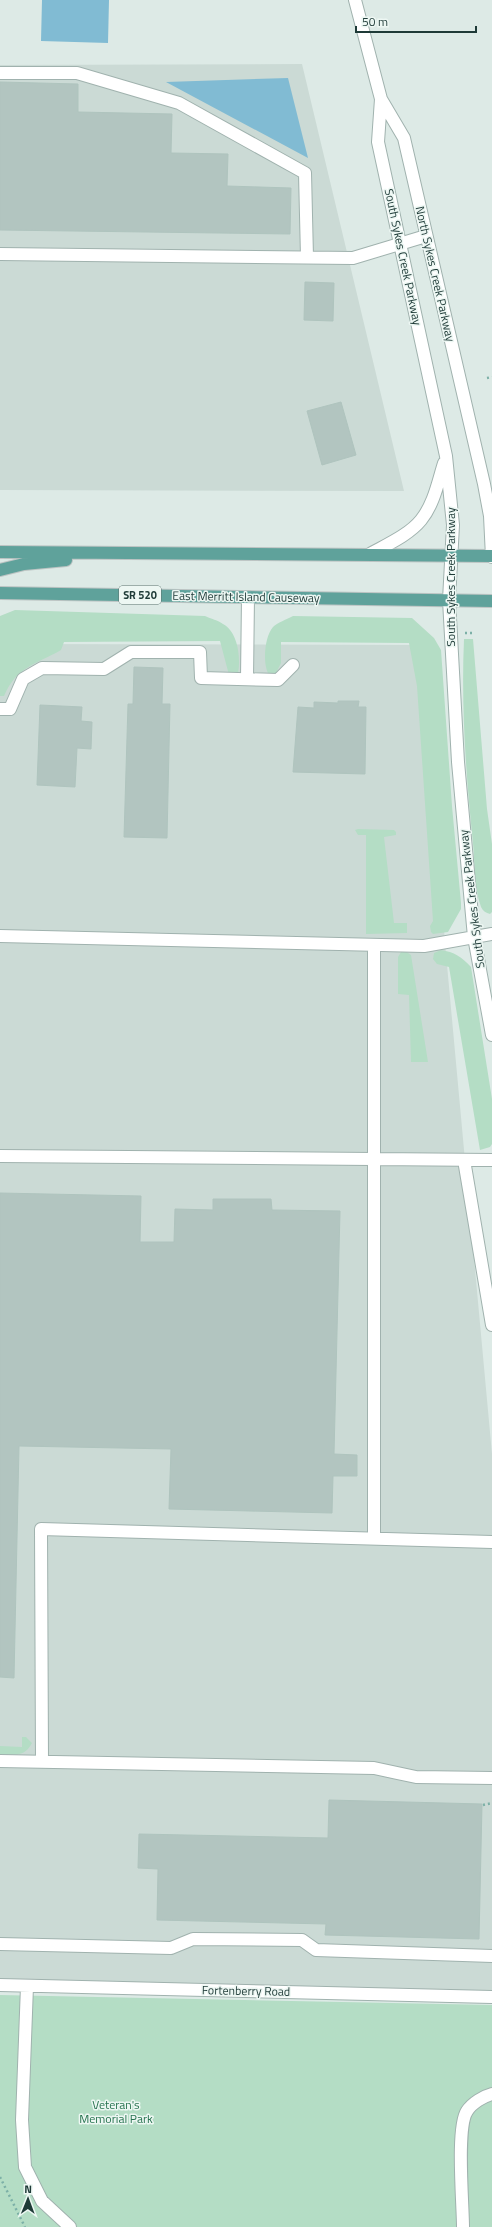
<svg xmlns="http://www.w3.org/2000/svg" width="492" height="2227" viewBox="0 0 492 2227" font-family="'Titillium Web',sans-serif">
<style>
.built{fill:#cbdad5}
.green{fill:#b4ddc5}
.water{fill:#81bbd3}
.building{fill:#b2c5c0;stroke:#afc4be}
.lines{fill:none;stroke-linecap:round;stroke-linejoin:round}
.minor-casing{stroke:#a0b2ae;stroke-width:14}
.major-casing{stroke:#bcc4c3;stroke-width:14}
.path{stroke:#7cb0a7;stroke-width:2.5;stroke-dasharray:2 3;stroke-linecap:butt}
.minor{stroke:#fff;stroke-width:12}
.major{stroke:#5fa29b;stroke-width:12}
.labels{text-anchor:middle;stroke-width:3;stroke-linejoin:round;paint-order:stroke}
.shield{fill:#edf7f3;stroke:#5c736f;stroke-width:1}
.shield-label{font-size:11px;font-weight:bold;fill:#1e3a37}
.street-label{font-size:12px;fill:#1e3a37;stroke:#edf7f3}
.park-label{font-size:12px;fill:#26734f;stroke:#edf7f3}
</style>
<rect width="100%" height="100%" fill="#ddeae6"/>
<path class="built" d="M302,64L404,491L0,490V65Z
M0,644L415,645L424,683L446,954L492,1454V1997L0,1985Z"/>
<path class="green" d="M15,610L205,616C211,619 218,620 223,624C238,632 241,658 238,673L229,675L220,641L64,642L61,650C35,665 17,666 4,696H0V616Z
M293,616L412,618L434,638L441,650L452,806L461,903V909L448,932L433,934L431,932L430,926L433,921L417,686L409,643L281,642V663L275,675L270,676C262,667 264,637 273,627C277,623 287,619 293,616Z
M464,639H473L487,809L492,844V912L490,914C486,913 483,911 481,907C474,888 475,863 473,843C466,776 461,707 464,639Z
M358,829L394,830L396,832V835L384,837L394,923H407V933L366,934V835H358L355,830Z
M441,950C454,952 462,957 471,967L492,1099V1144L490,1147L480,1150L449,967L437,964L433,959L434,953Z
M405,951L411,955L428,1062H411L409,995L398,994V957L401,952Z
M22,1737H26L32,1743C24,1758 14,1754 0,1754V1746L22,1747Z
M0,1995L492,2005V2227H0Z"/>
<path class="water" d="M42,0H109L108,43L41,41Z
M288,78L308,158L166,82Z"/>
<path class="building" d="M0,82L78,84V112L172,114L171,153L228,154L227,186L291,188L290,234L0,230Z
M305,282L334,283L333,321L304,320Z
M341,402L356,455L322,465L307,411Z
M134,667L163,668L162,704H170L167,838L124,837L128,704H133Z
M338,701H359L358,707H366L365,774L293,772L298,707L314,708V702L338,703Z
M40,705L82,707L81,721L92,722L91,749L77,748L75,787L37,785Z
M0,1193L141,1196L140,1242H174L175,1209L213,1210V1199H271L272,1210L340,1211L334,1454L357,1455V1476H333L332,1513L169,1509L171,1449L19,1446L14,1678L0,1677Z
M329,1800L482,1804L479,1939L325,1935L326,1924L157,1920L158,1869L138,1868L139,1834L328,1838Z"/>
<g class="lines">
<defs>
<path id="minor" d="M355,0L381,99L404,138L484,484L490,516L492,557
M0,73H77L179,103L305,173L307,257
M381,99L378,142L446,456L453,525L449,600L458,762L474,937L492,1035
M0,254L353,258L426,236
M370,554C386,545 409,535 421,520C434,504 438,482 444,463
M247,678L248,597
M0,709H10L23,679L42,668L104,669L131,652H200L201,678L278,680L293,665
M0,936L424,946L492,934
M374,945V1538
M0,1156L492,1160
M464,1160L492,1325
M0,1761L374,1768L416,1777L492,1778
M42,1762L41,1529L492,1542
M0,1944L171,1948L193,1939L302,1940L316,1950L492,1956
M0,1985L492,1997
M27,1986L22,2120L25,2167L42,2201L70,2227
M463,2227C463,2204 456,2127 467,2111C472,2103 484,2096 492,2094"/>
<path id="major" d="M0,552L492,556
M0,570L24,564L66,560
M0,593L492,601"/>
</defs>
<use href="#minor" class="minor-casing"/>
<use href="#major" class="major-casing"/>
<path class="path" d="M487,378L492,377
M465,633H473
M483,1805L492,1803
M0,2177L25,2227"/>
<use href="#minor" class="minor"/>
<use href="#major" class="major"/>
</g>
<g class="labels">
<rect class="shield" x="119" y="586" width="42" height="18" rx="3"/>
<g class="shield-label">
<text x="140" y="599">SR 520</text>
</g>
<g class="street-label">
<text transform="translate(403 257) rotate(78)" y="4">South Sykes Creek Parkway</text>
<text transform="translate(435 274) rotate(77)" y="4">North Sykes Creek Parkway</text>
<text transform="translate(451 577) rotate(-90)" y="4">South Sykes Creek Parkway</text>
<text transform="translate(246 597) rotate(1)" y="4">East Merritt Island Causeway</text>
<text transform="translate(472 899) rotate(-97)" y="4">South Sykes Creek Parkway</text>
<text transform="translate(246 1991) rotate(1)" y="4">Fortenberry Road</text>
</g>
<g class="park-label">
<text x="116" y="2109">Veteran's<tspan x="116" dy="14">Memorial Park</tspan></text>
</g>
</g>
<g transform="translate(28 2199) rotate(1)" stroke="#edf7f3" stroke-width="3" paint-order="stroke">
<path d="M0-3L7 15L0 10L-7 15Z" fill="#1e3a37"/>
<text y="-6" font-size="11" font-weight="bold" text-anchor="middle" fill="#1e3a37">N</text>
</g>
<path d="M356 26v6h120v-6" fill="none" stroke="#1e3a37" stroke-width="2"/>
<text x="362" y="26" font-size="12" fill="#1e3a37" stroke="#edf7f3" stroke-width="3" paint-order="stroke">50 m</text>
</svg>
